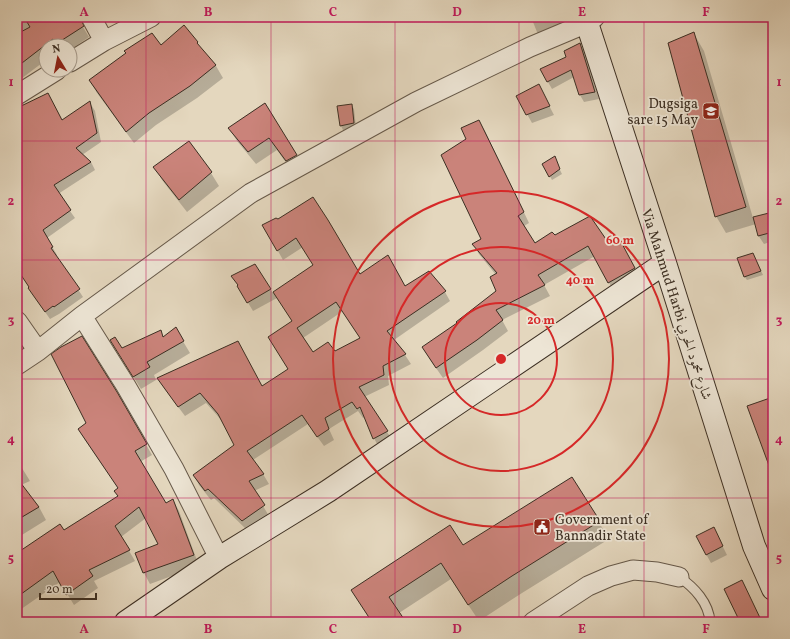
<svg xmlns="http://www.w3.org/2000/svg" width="790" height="639" viewBox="0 0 790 639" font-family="Vollkorn,Amiri,serif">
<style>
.shadow{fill:#0003;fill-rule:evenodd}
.building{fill:#ca837a;stroke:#3c2f23;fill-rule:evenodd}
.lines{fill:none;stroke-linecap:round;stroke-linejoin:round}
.lane-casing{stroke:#66594a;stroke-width:11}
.street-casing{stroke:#66594a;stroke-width:21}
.secondary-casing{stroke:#3c2f23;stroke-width:24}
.lane{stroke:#ede5d5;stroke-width:9}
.street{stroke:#ede5d5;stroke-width:19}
.secondary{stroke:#ede5d5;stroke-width:22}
.grid{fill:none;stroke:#c2185b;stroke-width:1;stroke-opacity:0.55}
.ring{fill:none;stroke:#d62828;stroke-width:2}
.labels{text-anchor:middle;stroke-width:3.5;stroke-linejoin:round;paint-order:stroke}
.poi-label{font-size:14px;fill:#3c2f23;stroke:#ede5d5;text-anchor:end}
.street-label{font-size:14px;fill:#3c2f23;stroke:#ede5d5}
.centre{fill:#d62828;stroke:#ede5d5;stroke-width:2}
.ring-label{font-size:12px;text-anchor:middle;font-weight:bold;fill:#d62828;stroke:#ede5d5;stroke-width:3.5;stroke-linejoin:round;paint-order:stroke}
.neatline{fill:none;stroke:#c2185b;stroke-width:1.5}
.grid-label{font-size:13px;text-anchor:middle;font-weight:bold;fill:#c2185b}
</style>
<rect width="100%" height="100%" fill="#e4d7be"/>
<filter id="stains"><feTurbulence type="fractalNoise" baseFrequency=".005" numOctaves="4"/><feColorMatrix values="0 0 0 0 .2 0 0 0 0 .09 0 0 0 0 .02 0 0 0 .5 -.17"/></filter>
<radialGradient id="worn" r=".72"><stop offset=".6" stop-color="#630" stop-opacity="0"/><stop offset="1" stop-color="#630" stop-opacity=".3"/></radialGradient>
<path class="shadow" d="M17,17H77L89,37L70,50V46H46V60L17,82Z
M531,17H559L565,31L542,41L537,32Z
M694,34L704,51L753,218L773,213V241L764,244L758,235L756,224L726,233L716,216Z
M197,43L200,48L216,66L223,78L197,98L156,125L134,143L97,93L90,81L161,46Z
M580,44L584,51L599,99L584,102L580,95L574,77L552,89L541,70L568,57Z
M543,94L554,115L532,123L517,96Z
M90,103L95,111L101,142L82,155L91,162L95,170L58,194L75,218L47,238L57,255L56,256L83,297L59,314L50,319L34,296L17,267V109L62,122Z
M264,104L304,169L294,174L277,150L256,164L237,141L229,128Z
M351,105L354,109L356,127L343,130L341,126Z
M479,121L485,131L529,223L524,226L535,245L554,237L609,247L625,251L640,279L614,292L595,256L544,285L550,296L502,320L508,331L483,350L443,378L429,358L458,324L497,291L496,275L479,254L473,244L482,240L467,139Z
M556,162L562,174L552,180L543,164Z
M155,167L211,173L219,186L187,212L162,180Z
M276,219L360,275L405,288L429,272L445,292L450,301L394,340L405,355L411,364L388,376L389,385L364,397L393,441L379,448L374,438L365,417L363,418L358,411L329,429L334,440L324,446L308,424L253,460L263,474L269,484L254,491L269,516L248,531L214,498L211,500L199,485L194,475L235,445L223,422L206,403L185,416L164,388L158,378L262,387L289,369L293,322L277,298L253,311L232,276L254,266L273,293L314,265L303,247L283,260L264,226ZM343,311L361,338L335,353H313L303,338Z
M755,258L763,275L747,280L744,276Z
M175,328L190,353L154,375L156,380L141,389L118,352L121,349L160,331L164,338Z
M116,392L152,455L140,462L166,505L173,500L179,511L199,566L150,584L144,573L136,553L159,544L146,518L121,537L135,561L94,581L98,588L74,605L60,582L17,612V554L64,532L118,497L115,491L119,489L85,440L79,429L87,423Z
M17,460L30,481L21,485L39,507L46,520L17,538Z
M572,478L609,539L522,593L479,621L451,579L399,613L405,622H372L362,607L463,546Z
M718,537L727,555L711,563L706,554Z"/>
<path class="building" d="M24,17H80L84,26L56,44L53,39L22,63L17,54V34L30,27Z
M184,25L198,42L197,43L216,65L190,86L149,113L126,132L89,80L126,53L124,51L152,33L161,45Z
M694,32L746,207L715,217L668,43Z
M580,43L595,92L579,95L571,70L547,82L540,69L566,57L564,51Z
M539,84L550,106L526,115L516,96Z
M48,93L62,120L90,101L97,133L76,148L91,162L54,185L71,210L43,230L53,247L51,248L80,289L54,307L53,306L45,312L28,288L29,287L17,269V108Z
M265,103L297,155L286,161L269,138L248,152L228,128Z
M352,104L354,123L340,126L337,106Z
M479,120L524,212L518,216L535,243L552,232L555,235L590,216L610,245L620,240L635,268L608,283L588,246L538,275L545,285L496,310L503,320L477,340L436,368L422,347L457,323L456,322L496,291L490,277L497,273L472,244L481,239L441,155L466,139L461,128Z
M189,141L212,172L179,200L153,167Z
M555,156L560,169L549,177L542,164Z
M313,197L328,220L360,274L388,255L405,286L429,271L446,291L387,331L406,354L383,366L384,375L359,387L388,431L373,439L360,407L357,409L352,402L325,418L329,429L317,437L302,415L247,451L264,474L249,481L265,505L242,521L208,489L205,491L193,475L234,445L218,414L200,393L178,407L157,378L238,341L262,386L288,369L268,337L292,321L273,292L313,265L296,238L277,251L262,225L276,218L278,219ZM336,302L360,338L335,351L328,342L313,352L297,328Z
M773,212V232L758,236L753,217Z
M753,253L761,271L744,277L737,258Z
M255,264L271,289L247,303L237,286L238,285L231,276Z
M176,327L184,341L147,362L150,367L133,377L110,340L115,337L122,348L161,330L163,337Z
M82,336L117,392L147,444L135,451L166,503L173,499L194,555L143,573L135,553L158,544L139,507L115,526L130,550L89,570L93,576L66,595L53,571L17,597V553L60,524L64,530L118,496L114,491L118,488L78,429L86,423L51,354L61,347Z
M773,397V470L771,471L747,406Z
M572,477L600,521L512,576L468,605L441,563L389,597L406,622H372L351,590L450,525L463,545Z
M17,478L39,507L17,520Z
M714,527L723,546L706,555L696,536Z
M742,580L762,622H740L724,589Z"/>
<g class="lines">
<defs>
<path id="lane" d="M679,577C694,587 709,603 710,622"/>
<path id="street" d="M91,17L104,41
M70,62L104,41L151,17
M17,95L57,70
M82,316L126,386L174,469L219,558
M17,321L38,351
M17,365L38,351L82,316L251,193L416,102L530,47L587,23L595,17
M533,622L588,586L611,576L633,570L657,572L679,577"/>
<path id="secondary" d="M585,17L665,263L754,546L773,589
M126,622L219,558L328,491L665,263"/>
</defs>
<use href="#lane" class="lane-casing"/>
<use href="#street" class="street-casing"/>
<use href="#secondary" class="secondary-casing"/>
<use href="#lane" class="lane"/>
<use href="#street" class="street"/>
<use href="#secondary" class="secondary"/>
</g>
<path class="grid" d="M146,17V622M271,17V622M395,17V622M519,17V622M644,17V622M17,141H773M17,260H773M17,379H773M17,498H773"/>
<g class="ring">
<circle cx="501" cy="359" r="56"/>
<circle cx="501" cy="359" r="112"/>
<circle cx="501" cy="359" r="168"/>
</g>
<defs>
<symbol id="school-square" viewBox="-11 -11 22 22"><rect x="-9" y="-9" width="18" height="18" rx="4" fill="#8f2418" stroke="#ede5d5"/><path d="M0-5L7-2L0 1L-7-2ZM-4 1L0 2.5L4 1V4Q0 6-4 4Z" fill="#fff"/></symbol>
<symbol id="civic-square" viewBox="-11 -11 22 22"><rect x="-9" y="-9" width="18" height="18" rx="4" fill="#8f2418" stroke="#ede5d5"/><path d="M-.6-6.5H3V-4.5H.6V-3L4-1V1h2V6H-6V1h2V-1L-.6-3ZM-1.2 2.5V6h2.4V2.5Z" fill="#fff"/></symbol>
</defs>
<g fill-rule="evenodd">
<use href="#school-square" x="701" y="101" width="20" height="20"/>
<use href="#civic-square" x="532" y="517" width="20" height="20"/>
</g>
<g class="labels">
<g class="poi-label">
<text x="698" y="108">Dugsiga<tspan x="698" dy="16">sare 15 May</tspan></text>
<text x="555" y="524" text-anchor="start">Government of<tspan x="555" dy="16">Bannadir State</tspan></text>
</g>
<g class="street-label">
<text transform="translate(677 304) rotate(72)" y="5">Via Mahmud Harbi شارع محمود الحربي</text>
</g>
</g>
<circle cx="501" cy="359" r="6" class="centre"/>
<g class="ring-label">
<text x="620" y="244">60 m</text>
<text x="580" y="284">40 m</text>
<text x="541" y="324">20 m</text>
</g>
<rect width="790" height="639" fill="none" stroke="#e4d7be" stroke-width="44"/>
<g transform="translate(58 58) rotate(350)"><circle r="19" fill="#ede5d5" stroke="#a69c8e"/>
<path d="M0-3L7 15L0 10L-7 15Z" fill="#8f2418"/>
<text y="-6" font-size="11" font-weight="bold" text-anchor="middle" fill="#3c2f23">N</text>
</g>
<path d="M40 593v6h56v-6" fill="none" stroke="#3c2f23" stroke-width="2"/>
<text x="46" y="593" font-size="12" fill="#3c2f23" stroke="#ede5d5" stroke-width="3" paint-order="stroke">20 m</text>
<rect x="22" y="22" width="746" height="595" class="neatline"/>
<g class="grid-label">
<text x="84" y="16">A</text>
<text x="208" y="16">B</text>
<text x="333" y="16">C</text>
<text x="457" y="16">D</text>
<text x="582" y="16">E</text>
<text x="706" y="16">F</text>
<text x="11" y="86">1</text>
<text x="779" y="86">1</text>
<text x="11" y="205">2</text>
<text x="779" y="205">2</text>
<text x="11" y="324">3</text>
<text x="779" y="324">3</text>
<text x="11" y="443">4</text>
<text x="779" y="443">4</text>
<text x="11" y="562">5</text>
<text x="779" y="562">5</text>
<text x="84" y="633">A</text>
<text x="208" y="633">B</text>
<text x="333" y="633">C</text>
<text x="457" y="633">D</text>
<text x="582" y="633">E</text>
<text x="706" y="633">F</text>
</g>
<rect width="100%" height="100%" filter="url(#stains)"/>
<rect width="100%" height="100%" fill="url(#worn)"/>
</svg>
